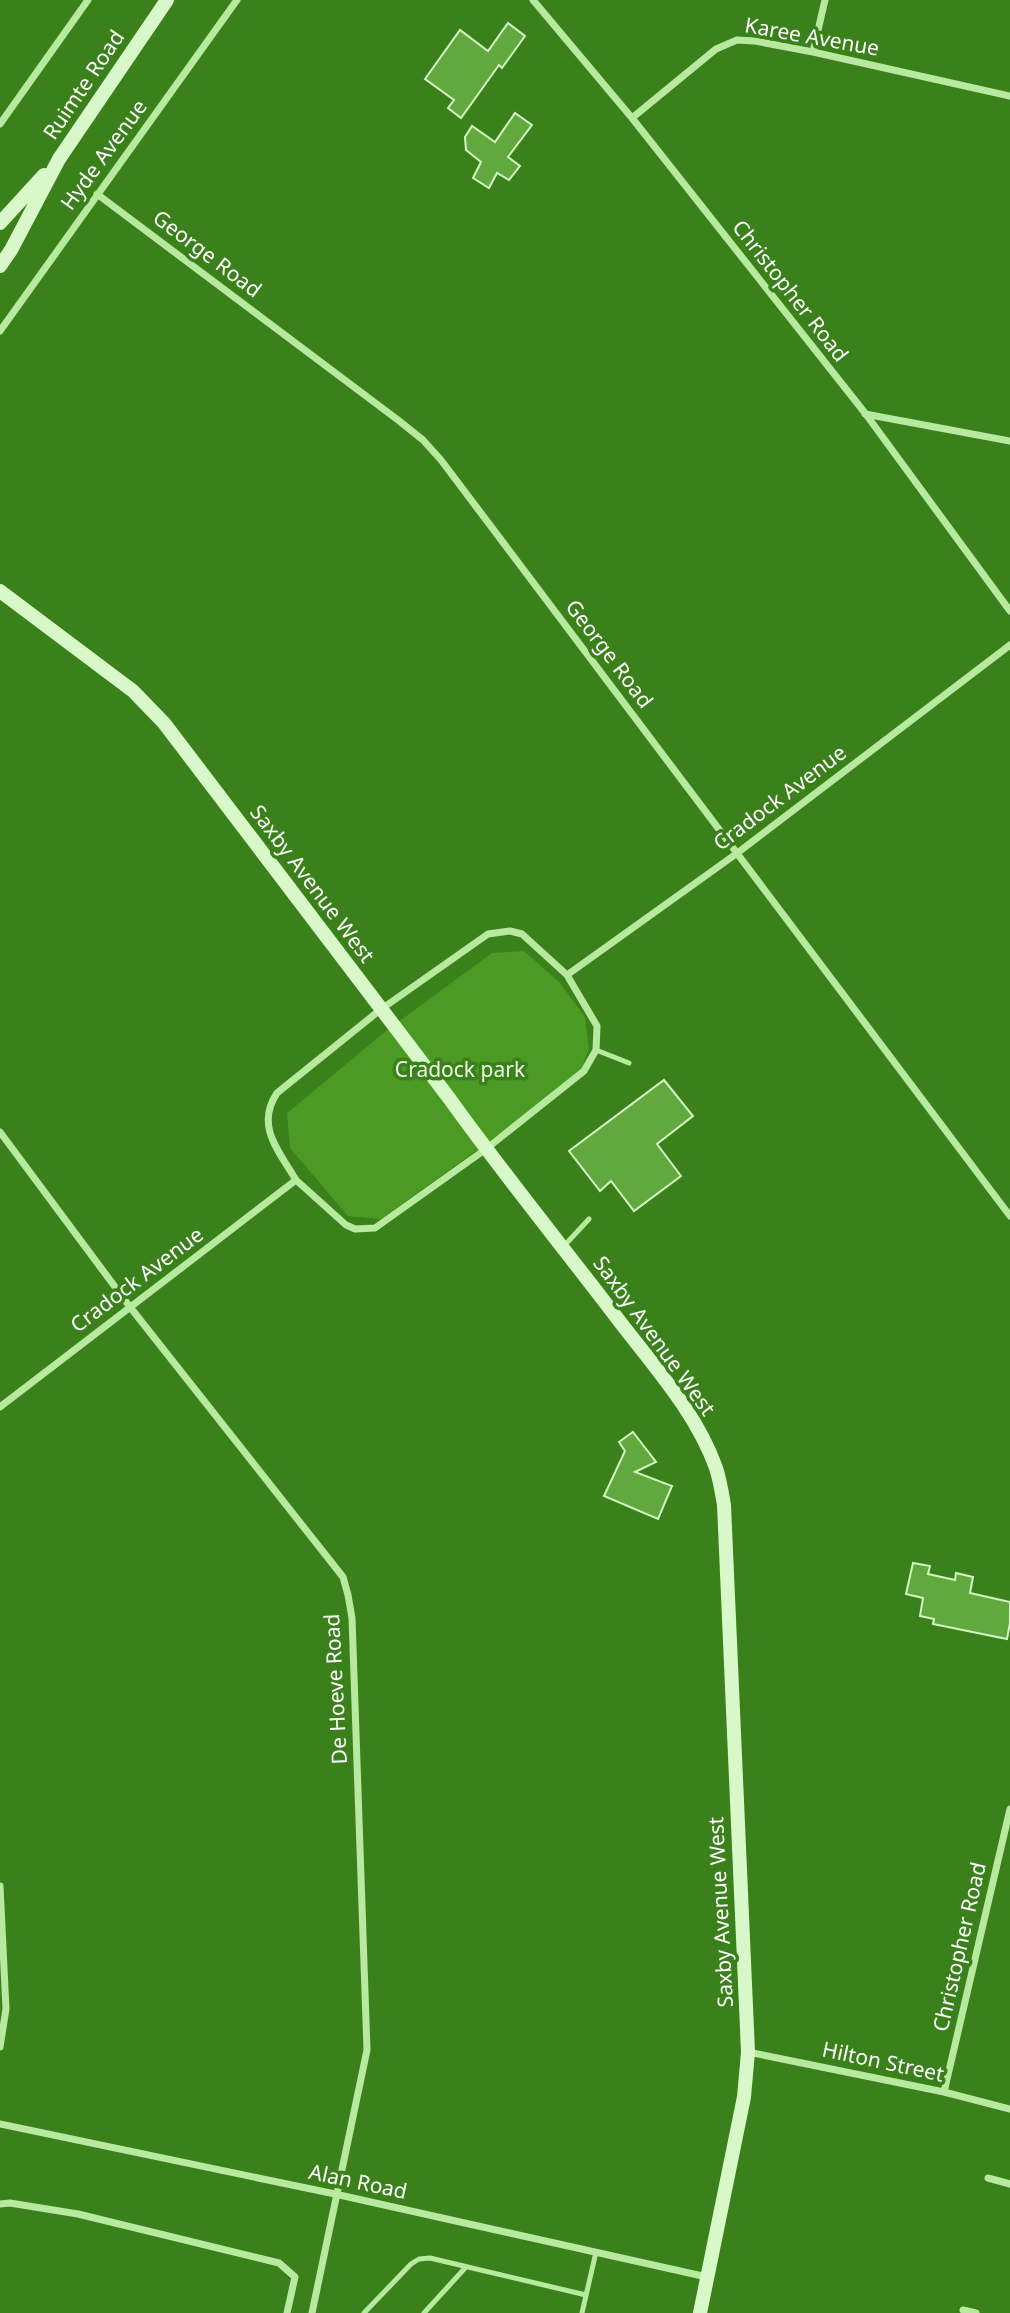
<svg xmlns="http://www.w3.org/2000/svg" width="1010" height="2313" viewBox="0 0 1010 2313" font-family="'Noto Sans',sans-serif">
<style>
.green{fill:#4a9a24}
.building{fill:#61a93e;stroke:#d4f8c3;stroke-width:2}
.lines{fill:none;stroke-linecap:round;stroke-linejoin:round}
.lane{stroke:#b7ea9f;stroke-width:5}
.street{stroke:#b7ea9f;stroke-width:7}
.secondary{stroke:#d8f8ca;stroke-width:14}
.labels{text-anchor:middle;stroke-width:7;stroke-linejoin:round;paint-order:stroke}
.street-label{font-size:21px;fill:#fff;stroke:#3b811b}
.park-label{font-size:21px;fill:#ecfce4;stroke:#3b811b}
</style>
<rect width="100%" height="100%" fill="#3b811b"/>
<path class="green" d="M524,951L559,982L585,1017L589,1049L580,1072L505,1130L381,1219L348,1216L290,1148L287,1113L386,1031L492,953Z"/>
<path class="building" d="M508,23L525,36L502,68L499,65L461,118L448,108L454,100L425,79L460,30L488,51Z
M515,113L532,125L508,157L520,166L509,180L497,173L489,188L473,178L481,162L466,150L465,137L472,126L495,142Z
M664,1080L693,1116L657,1144L681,1176L634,1211L611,1181L600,1191L569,1151Z
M633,1432L656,1462L635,1472L672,1486L658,1519L604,1496L625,1451L619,1442Z
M913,1563L930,1566L928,1574L955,1580L956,1573L973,1577L970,1593L1010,1602V1623L1007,1639L933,1624L934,1619L920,1616L923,1598L906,1594Z"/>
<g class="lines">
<path class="lane" d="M596,1050L629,1063
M563,1247L589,1219
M364,2313L411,2264L419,2259L430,2258L586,2295
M424,2313L466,2267
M582,2313L596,2252"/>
<path class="street" d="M533,0L632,118L865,413L1010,611
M813,52L825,0
M632,118L716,49L737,40L755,41L813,52L1010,96
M0,124L88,0
M97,194L398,420L423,440L441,460L1010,1216
M0,331L237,0
M865,414L1010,441
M0,1132L130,1307L343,1577L348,1595L352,1618L367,2050L312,2313
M296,1180C279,1151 255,1126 277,1093L380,1010L488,934L510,931L522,934L567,975
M0,1407L296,1180L346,1225L355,1229L375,1228L486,1149L584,1071L596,1050L597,1026L567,975L736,854L1010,645
M0,1886L6,2009L0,2047
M748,2052L944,2092L1010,2109
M944,2092L1010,1809
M0,2124L335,2194L707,2277
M988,2178L1010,2184
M0,2204L10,2203L78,2214L279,2263L295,2277L287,2313
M963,2310L976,2313"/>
<path class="secondary" d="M0,223L44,175
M0,266L11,250L59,159L167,0
M0,591L133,691L164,723L449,1098C502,1172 559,1242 614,1314C650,1362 696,1411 716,1468C720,1480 722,1493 724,1505L748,2052L744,2097L700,2313"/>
</g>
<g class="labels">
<g class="street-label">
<text transform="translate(812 37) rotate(10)" y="7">Karee Avenue</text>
<text transform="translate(84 85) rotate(-56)" y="7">Ruimte Road</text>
<text transform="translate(104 155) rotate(-54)" y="7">Hyde Avenue</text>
<text transform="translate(207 254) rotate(37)" y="7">George Road</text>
<text transform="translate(790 291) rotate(52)" y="7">Christopher Road</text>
<text transform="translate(609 654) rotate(53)" y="7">George Road</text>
<text transform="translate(780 798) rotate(-37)" y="7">Cradock Avenue</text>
<text transform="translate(312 884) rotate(53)" y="7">Saxby Avenue West</text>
<text transform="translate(137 1280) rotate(-37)" y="7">Cradock Avenue</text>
<text transform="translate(654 1336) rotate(54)" y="7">Saxby Avenue West</text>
<text transform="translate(336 1689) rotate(-93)" y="7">De Hoeve Road</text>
<text transform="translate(721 1912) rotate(-93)" y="7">Saxby Avenue West</text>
<text transform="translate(960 1947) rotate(-77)" y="7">Christopher Road</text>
<text transform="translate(883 2062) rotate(12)" y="7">Hilton Street</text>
<text transform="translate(358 2182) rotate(12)" y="7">Alan Road</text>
</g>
<g class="park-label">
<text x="460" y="1077">Cradock park</text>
</g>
</g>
</svg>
